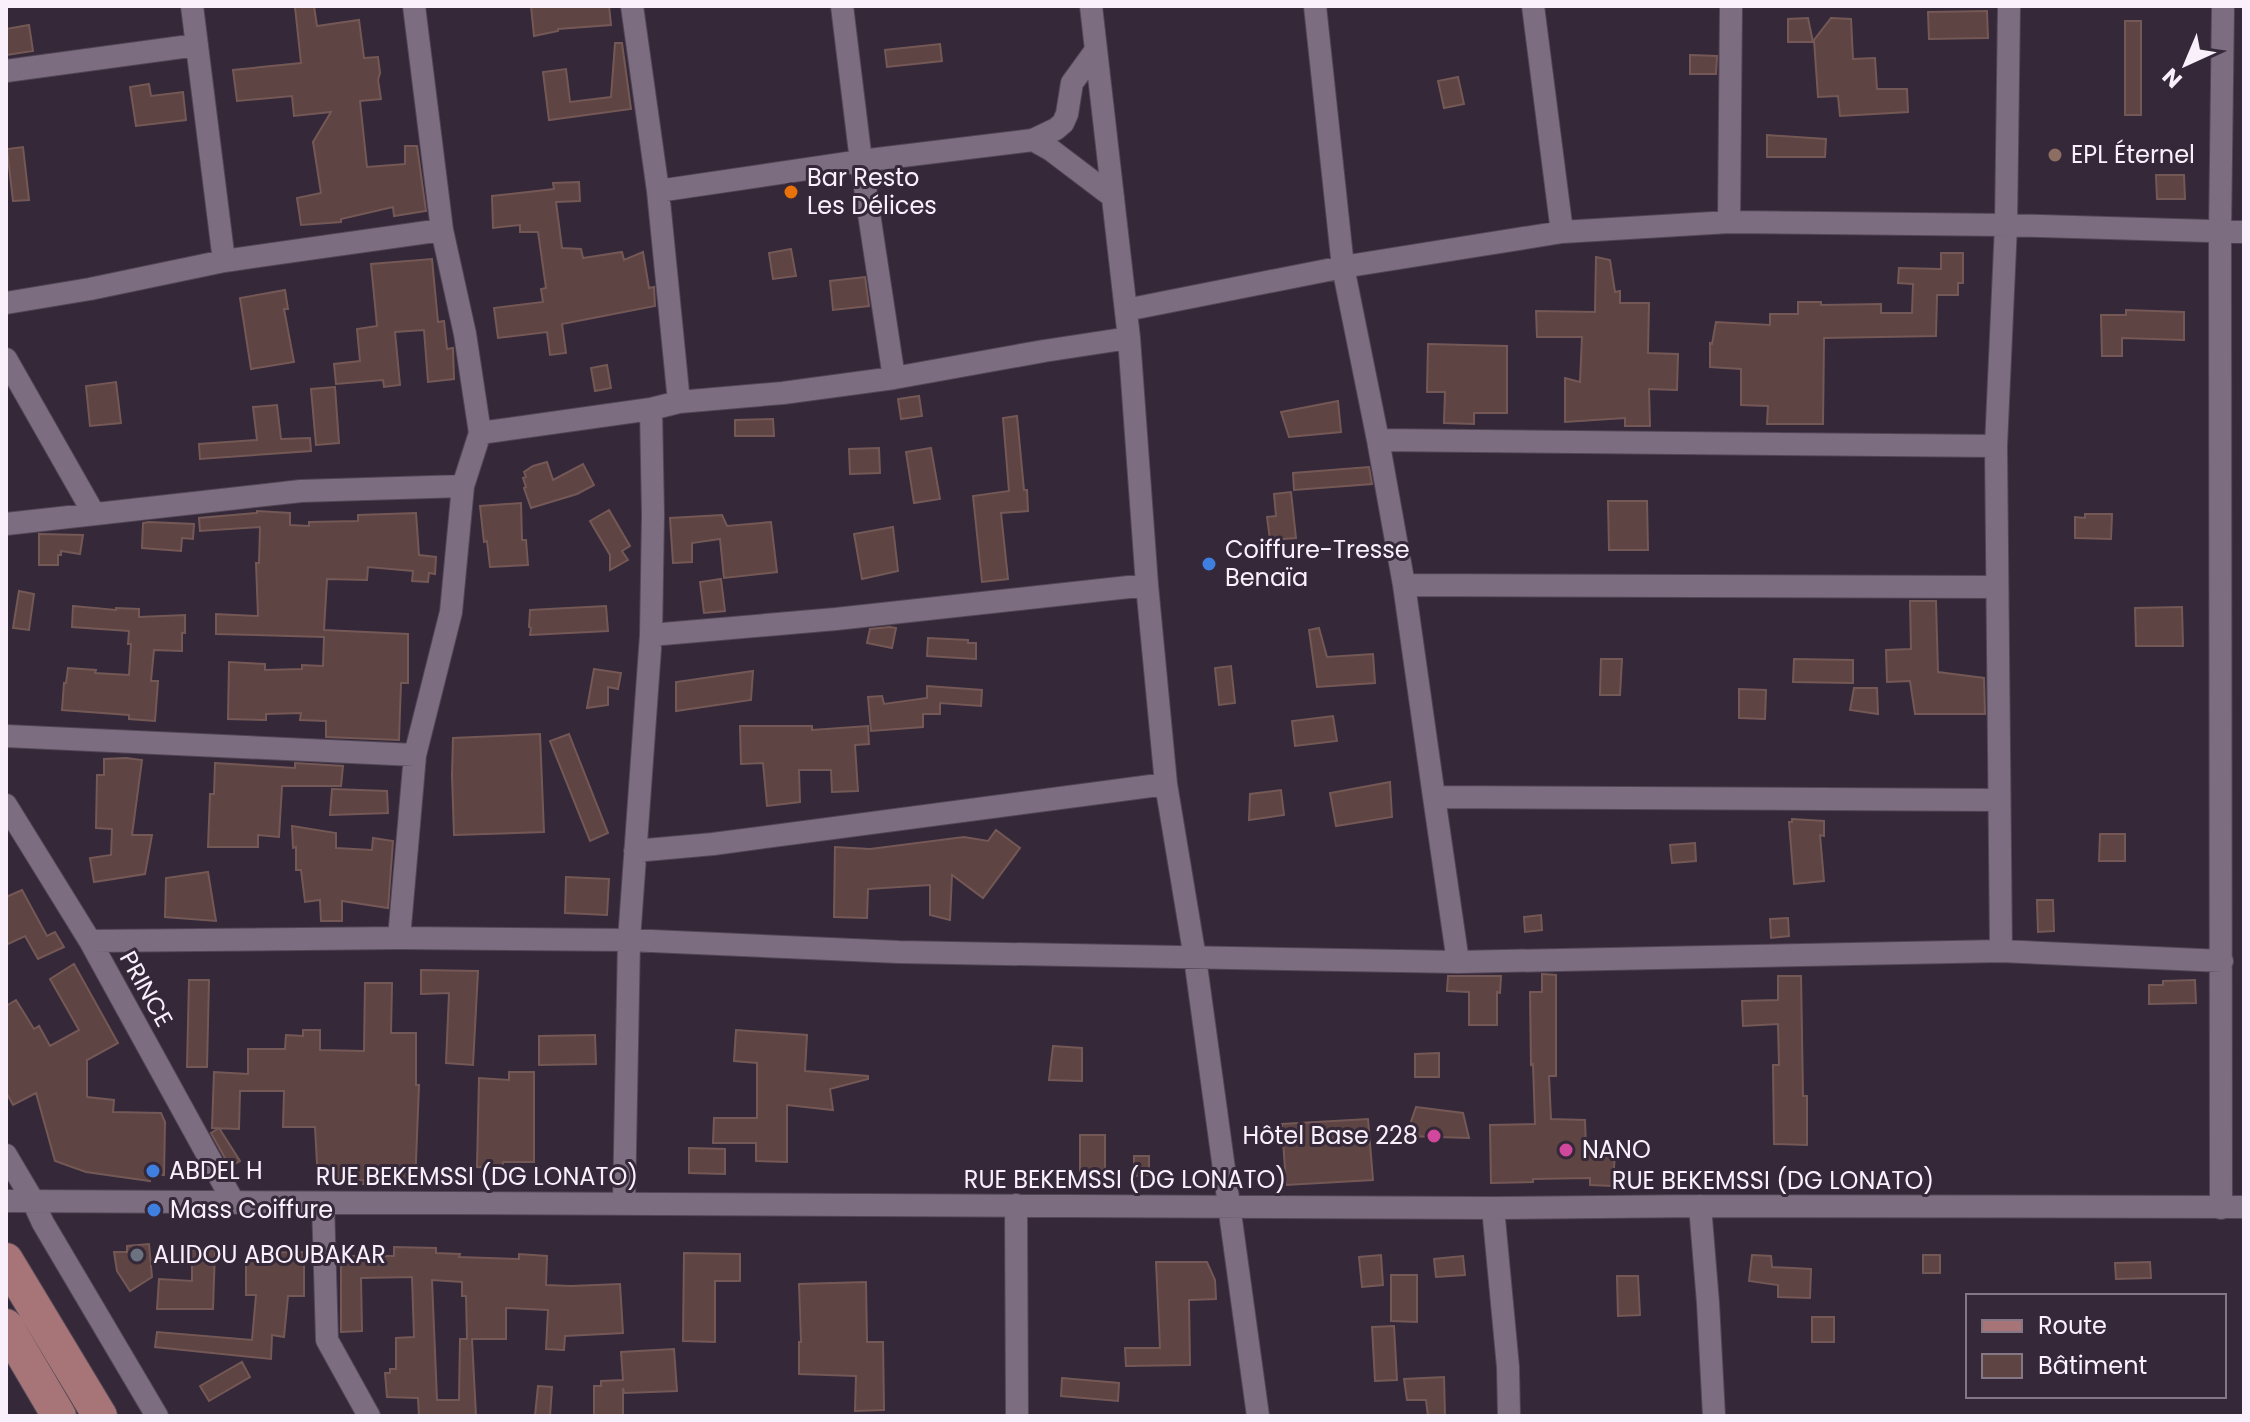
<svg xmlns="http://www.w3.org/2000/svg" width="2250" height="1422" viewBox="0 0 2250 1422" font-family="Poppins,sans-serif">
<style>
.building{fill:#5e4442;stroke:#745856;stroke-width:2;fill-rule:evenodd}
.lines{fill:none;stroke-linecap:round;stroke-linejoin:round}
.street-casing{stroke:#524655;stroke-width:24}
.primary-casing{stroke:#524655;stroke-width:36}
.street{stroke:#7d6d81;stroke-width:22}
.primary{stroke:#a77578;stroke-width:34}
.education-dot{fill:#8d6e63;stroke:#352839;stroke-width:3}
.food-dot{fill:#e8710a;stroke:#352839;stroke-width:3}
.shop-dot{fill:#3f7fe0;stroke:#352839;stroke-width:3}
.hotel-dot{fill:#d1479c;stroke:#352839;stroke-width:3}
.worship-dot{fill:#6b7280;stroke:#352839;stroke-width:3}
.labels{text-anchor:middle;stroke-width:6;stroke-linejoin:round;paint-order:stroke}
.poi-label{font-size:24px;fill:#faf0fc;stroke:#352839;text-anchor:start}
.street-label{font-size:24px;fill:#faf0fc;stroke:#352839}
</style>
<rect width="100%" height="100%" fill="#352839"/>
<path class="building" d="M305,6H314L317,26L359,20L364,58L378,57L380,73L378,80L381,99L360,101L367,167L405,164V146H417L426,211L394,216L393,207L341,219V222L301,225L297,198L321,193L313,142L331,112L294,116L292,96L237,101L233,70L301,63L295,7Z
M531,6H609L611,25L558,29V31L534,36Z
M1987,11L1988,38L1929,39L1928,12Z
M1808,18L1813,42H1788V19Z
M1831,18L1851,19L1853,59L1875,58L1877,89H1907L1908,112L1840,116L1838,96L1818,97L1814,40Z
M2125,21H2141V115H2125Z
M29,25L33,51L6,55V29Z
M615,43H622L631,109L549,120L543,72L566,69L570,102L611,97Z
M940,44L942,61L887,67L885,50Z
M1690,55L1717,56L1716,74H1690Z
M1458,77L1464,104L1444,108L1438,81Z
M149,84L151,96L183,92L186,120L136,126L130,87Z
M1767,135L1826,139L1825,157H1767Z
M23,147L29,200L13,201L7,149Z
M2156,175H2184L2185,199H2157Z
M579,182L580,201L556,202L562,248L581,249L583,258L622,252L624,260L643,252L649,288L654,287L655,306L562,324L566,353L550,355L547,332L498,338L494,308L543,302L541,289L546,288L538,232H520V225L493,228L492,196L554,189L553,183Z
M791,249L796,276L773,279L769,253Z
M1941,253H1963V283H1958V295H1937L1936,336L1824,338L1823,424H1767L1768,406L1741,405V369L1710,367V343L1712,344L1716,322L1770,325V314H1798V302H1821V305L1881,304V313H1912L1913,284L1898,283L1899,268L1941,269Z
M1596,257L1610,260L1615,292L1620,291V303H1649L1648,353L1678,354L1677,390L1649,389L1650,426H1625V418L1565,422V378L1580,382L1582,337H1537L1536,311L1595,312Z
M432,259L438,322L444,321L447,349L453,348L454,379L428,382L424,330L395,332L400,385L384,387L383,380L336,384L334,364L360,361L357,329L377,326L371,264Z
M865,277L869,306L833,310L830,281Z
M285,290L288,309H284L294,362L251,369L240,298Z
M2126,310L2184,312V340L2122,338V356H2102L2101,315H2126Z
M1428,344L1507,346V413H1474V424L1444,423L1445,392H1427Z
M607,365L611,388L595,391L591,368Z
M116,382L121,423L90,426L86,386Z
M335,387L339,443L316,445L311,389Z
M919,396L922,416L901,419L898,399Z
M1338,401L1341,432L1289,437L1281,412Z
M277,405L281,439L310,438L311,451L200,459L199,444L257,440L253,407Z
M1017,416L1024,490H1027L1028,511L1001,513L1008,579L982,582L973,496L1009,491L1003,418Z
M773,419L774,436H735V420Z
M879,448L880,473L850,474L849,449Z
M931,448L940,499L914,503L906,452Z
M547,462L553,480L583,464L594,485L577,494L531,508L524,488L526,487L523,478L526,477L524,472L533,466Z
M1369,467L1372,484L1294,490L1293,473Z
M1291,492L1296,538L1270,540L1267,517L1276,516L1274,494Z
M1608,501H1647L1648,550H1609Z
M521,503L522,540H526L528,565L490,567L487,541L484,542L480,506Z
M609,510L630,546L622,551L628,560L610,570V555L590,521Z
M257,511L290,513V525L309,526V522L358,521V515L416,513L419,555L436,557L435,574L429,573L428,582L412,581L413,571L368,567L367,580L327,579L324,630L408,634V683H401L399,740L326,737V721L300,720L301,713L266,714V720L228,719L229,662L265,664V670L302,669V665L323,666L324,637L216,634V614L258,616L256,563H259L260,527L200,531L199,518L257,513Z
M2085,514H2112L2111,539L2075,538V517L2085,518Z
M722,515L727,526L771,522L777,572L724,578L720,539L692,543V562L673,563L670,518Z
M149,522L194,524L193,539L182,538L181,551L142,548L143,523Z
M893,527L898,571L862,579L854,534Z
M39,534L83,535L80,554L61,551V555H58V565H39Z
M721,579L725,611L704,613L700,582Z
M19,591L34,594L29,630L13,628Z
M1910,601H1936L1938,672L1984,678L1985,714H1915L1910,681L1887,682L1886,650L1911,649Z
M73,606L116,610V608L139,609V617L185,615V633H182V651L154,650L151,681H158L155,721L129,719V715L62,710L64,683H66L68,668L96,670L95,673L129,675L131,644H128L129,631L72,627Z
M606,606L608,631L530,635L531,628L529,627L530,610Z
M2182,607L2183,646H2136L2135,608Z
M890,627L896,628L892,648L867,643L870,629Z
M1319,628L1327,657L1373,654L1375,683L1317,687L1309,630Z
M928,638L968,640V643H976V659L927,656Z
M1601,659H1622L1620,695H1600Z
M1794,659L1853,660V683L1793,682Z
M1231,666L1235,703L1219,705L1215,668Z
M594,669L621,673L618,689L608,687V705L587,708Z
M753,671L751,700L676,711V682Z
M927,686L982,690L981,706L940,703V714H923V727L871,731L868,697L882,696L884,704L927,698Z
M1854,688H1877L1878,714L1850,710Z
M1739,689L1766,690L1765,719L1739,718Z
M1333,716L1337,741L1295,746L1292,721Z
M740,726H812V730L868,726L869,744L855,745L858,791L832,792L831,770H799L800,802L767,806L763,763L741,764Z
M540,734L544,832L454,835L452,775L453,738Z
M569,734L608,833L590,841L550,741Z
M126,758L142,760L132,835H152L145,874L94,882L90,858L111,855L112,829L96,828L97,775H104V759Z
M215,763L295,768V763L343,766L341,786H282L279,837L258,835V847H208L210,794H214Z
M1390,782L1392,817L1336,826L1330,793Z
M332,789L387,791L388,813L330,815Z
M1281,790L1284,815L1249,820L1250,794Z
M1792,819L1824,821V836L1820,835L1824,881L1794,884L1789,822H1792Z
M292,826L336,833V848L372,850L373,838L393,841L388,908L342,901V921H321L320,900L305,902L301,870H296V847L293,848Z
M996,830L1020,848L983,898L952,875L950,920L930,915V885L868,889L867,918L834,917L835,847L870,849L964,837L988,841Z
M2100,834H2125V861H2099Z
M1695,843L1696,861L1672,863L1670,845Z
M208,872L216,921L165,917L166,878Z
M566,877L609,879L607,915L565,913Z
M22,890L47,936L55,932L64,947L38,959L25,936L6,945V897Z
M2037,900H2053L2054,931L2038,932Z
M1541,915L1542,930L1525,932L1524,917Z
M1788,918L1789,936L1771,938L1770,919Z
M74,964L118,1043L87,1060V1097L114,1100L113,1112L161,1113L165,1122L164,1175L150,1173V1181L86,1172L55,1161L36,1093L13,1105L6,1092V1006L16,1000L34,1029L39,1026L50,1046L79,1030L50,979Z
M421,970L478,971L473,1065L446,1063L449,993L421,994Z
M1542,974L1556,975V1076H1549L1551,1119L1585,1120L1586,1149L1615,1151L1613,1186L1590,1185V1178L1533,1179V1182L1491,1183L1490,1125L1535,1124L1533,1064L1531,1065L1530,992H1542Z
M1448,976H1501L1500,993L1497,992V1025H1469V992L1447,991Z
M1778,976H1801L1803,1096H1807V1145L1774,1144L1773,1065H1779L1778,1024L1743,1026L1742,1001L1778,1000Z
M189,980H209L207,1067H187Z
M2195,980L2196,1003L2149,1004V985H2163V981Z
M365,983H392L391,1033H416V1085H419L415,1186L363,1184L364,1180L318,1182L315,1127H283L284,1091H240L239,1129L212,1128L214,1072L248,1074V1049H285L286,1035L303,1036V1030H320V1050L364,1051Z
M736,1030L807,1035L805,1071L868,1076V1079L830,1089L833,1110L787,1105V1162L756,1161V1143H713L714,1118H757V1063L734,1061Z
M595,1035L596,1064L539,1065V1036Z
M1053,1046L1082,1048V1081L1049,1080Z
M1439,1053V1077H1415V1054Z
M509,1072H534V1162H503L502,1169L477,1167L479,1078L509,1080Z
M1416,1107L1463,1113L1469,1138L1406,1136Z
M1368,1119L1373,1180L1286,1185L1282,1124Z
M219,1128L240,1161L230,1167L211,1133Z
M1080,1135H1105V1180H1080Z
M689,1148L725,1149V1174L689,1173Z
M1134,1156H1149V1175L1134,1176Z
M149,1244L152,1277L130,1291L117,1271L114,1252H127V1246Z
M394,1247L436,1248V1253L460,1254L459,1257L519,1259V1254L547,1256L546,1285L571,1286L620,1284L623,1333L565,1336L564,1350L546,1349L548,1310L506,1308V1339H472L476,1416H419L418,1398L387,1397L385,1373H390V1369H396V1338L414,1337L412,1277L361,1278L362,1331L341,1332V1256H394ZM432,1280L462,1282V1296H466L467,1339H460L459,1400H437Z
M192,1250H215L213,1309H157L159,1279L192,1281Z
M304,1252V1296H288L284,1337L272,1335L271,1359L155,1347L157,1332L252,1340L256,1295H246V1253Z
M684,1253L740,1254V1281H715V1342L683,1341Z
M1381,1255L1383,1285L1362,1287L1359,1257Z
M1752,1255L1771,1256L1772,1267L1811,1269L1810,1298L1778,1297V1285L1749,1281Z
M1923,1255H1940V1273H1923Z
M1463,1256L1465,1275L1436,1277L1434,1259Z
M1156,1262H1207L1215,1280L1216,1299L1189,1300L1190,1365L1126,1366L1125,1348H1160Z
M2150,1262L2151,1278L2116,1279L2115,1263Z
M1391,1275H1417V1322L1391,1321Z
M1617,1276H1638L1640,1315L1618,1316Z
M866,1282L867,1342H883L884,1410L855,1411L856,1376L799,1374V1342H801L799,1284Z
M1812,1317H1834V1342H1812Z
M1394,1326L1397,1380L1375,1381L1372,1327Z
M674,1349L677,1391L624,1393L623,1388V1416H594V1386H601V1381L623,1380L621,1352Z
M242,1362L250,1377L209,1401L200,1386Z
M1444,1377L1445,1416H1428L1426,1400H1407L1404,1379Z
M1062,1378L1119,1383L1118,1401L1061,1396Z
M538,1386L552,1387L550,1416H535Z"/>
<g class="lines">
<defs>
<path id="street" d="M192,6L224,261
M632,6L658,191L679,402
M842,6L861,161L894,378
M1091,6L1129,338L1147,585L1166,784L1195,958L1258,1416
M1315,6L1343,267L1378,440L1404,585L1434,797L1999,800
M1533,6L1562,232
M6,71L197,45
M1033,140L1056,129L1063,123L1067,114L1072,83L1096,50
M658,191L861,161L1033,140L1051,150L1113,197
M1729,222L1731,6
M6,303L90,289L224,261L442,230
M1126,310L1343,267L1562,232L1729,222L2006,225L2244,232
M6,359L94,514
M480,433L651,409L679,402L783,393L894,378L1044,351L1129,338
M1378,440L1996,446
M6,524L301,491L463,486
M1404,585L1997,587
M651,635L836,619L1147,585
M6,736L415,755
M1434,797L1458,962
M6,805L90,941L234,1203
M635,851L713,844L1166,784
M399,938L415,755L451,612L463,486L480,433L465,334L442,230L414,6
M90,941L399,938L629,940L899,952L1458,962L2001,951L2222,961
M2001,951L1996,446L2006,225L2009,6
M6,1155L32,1199L43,1223L157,1416
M6,1201L1493,1208L1700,1206L2244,1207
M323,1203L327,1340L369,1416
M624,1203L629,940L651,635L653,515L651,409
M1016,1205L1017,1416
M1700,1206L1708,1303L1714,1416
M1493,1208L1508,1367L1509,1416
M2221,1208L2220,233L2223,6"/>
<path id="primary" d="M6,1260L100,1416
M6,1326L59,1416"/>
</defs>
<use href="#street" class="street-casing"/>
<use href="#primary" class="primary-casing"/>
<use href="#street" class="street"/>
<use href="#primary" class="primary"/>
</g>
<circle class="education-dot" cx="2055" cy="155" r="8"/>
<circle class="food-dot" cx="791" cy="192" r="8"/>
<g class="shop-dot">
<circle cx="1209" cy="564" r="8"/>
<circle cx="153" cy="1171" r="8"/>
<circle cx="154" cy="1210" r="8"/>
</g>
<g class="hotel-dot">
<circle cx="1434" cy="1136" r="8"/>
<circle cx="1566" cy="1150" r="8"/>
</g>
<circle class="worship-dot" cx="137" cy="1255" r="8"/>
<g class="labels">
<g class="poi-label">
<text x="2071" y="163">EPL Éternel</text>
<text x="807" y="186">Bar Resto<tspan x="807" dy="28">Les Délices</tspan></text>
<text x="1225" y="558">Coiffure-Tresse<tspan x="1225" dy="28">Benaïa</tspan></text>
<text x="1418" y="1144" text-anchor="end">Hôtel Base 228</text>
<text x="1582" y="1158">NANO</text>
<text x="169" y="1179">ABDEL H</text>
<text x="170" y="1218">Mass Coiffure</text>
<text x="153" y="1263">ALIDOU ABOUBAKAR</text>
</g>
<g class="street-label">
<text transform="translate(146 989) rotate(61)" y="8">PRINCE</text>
<text x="477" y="1185">RUE BEKEMSSI (DG LONATO)</text>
<text x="1125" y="1188">RUE BEKEMSSI (DG LONATO)</text>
<text x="1773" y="1189">RUE BEKEMSSI (DG LONATO)</text>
</g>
</g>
<rect width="2250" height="1422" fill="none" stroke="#faf0fc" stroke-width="16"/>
<rect x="1966" y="1294" width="260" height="104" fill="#352839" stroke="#847887" stroke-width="2"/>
<rect x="1982" y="1320" width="40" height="12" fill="#a77578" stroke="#847887" stroke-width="2"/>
<text x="2038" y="1334" font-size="24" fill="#faf0fc">Route</text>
<rect x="1982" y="1354" width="40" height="24" fill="#5e4442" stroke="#847887" stroke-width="2"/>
<text x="2038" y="1374" font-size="24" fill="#faf0fc">Bâtiment</text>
<g transform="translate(2186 64) rotate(224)" stroke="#352839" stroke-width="6" paint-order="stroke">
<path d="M0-6L14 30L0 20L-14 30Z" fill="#faf0fc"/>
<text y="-12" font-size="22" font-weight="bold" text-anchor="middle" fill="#faf0fc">N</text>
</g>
</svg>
